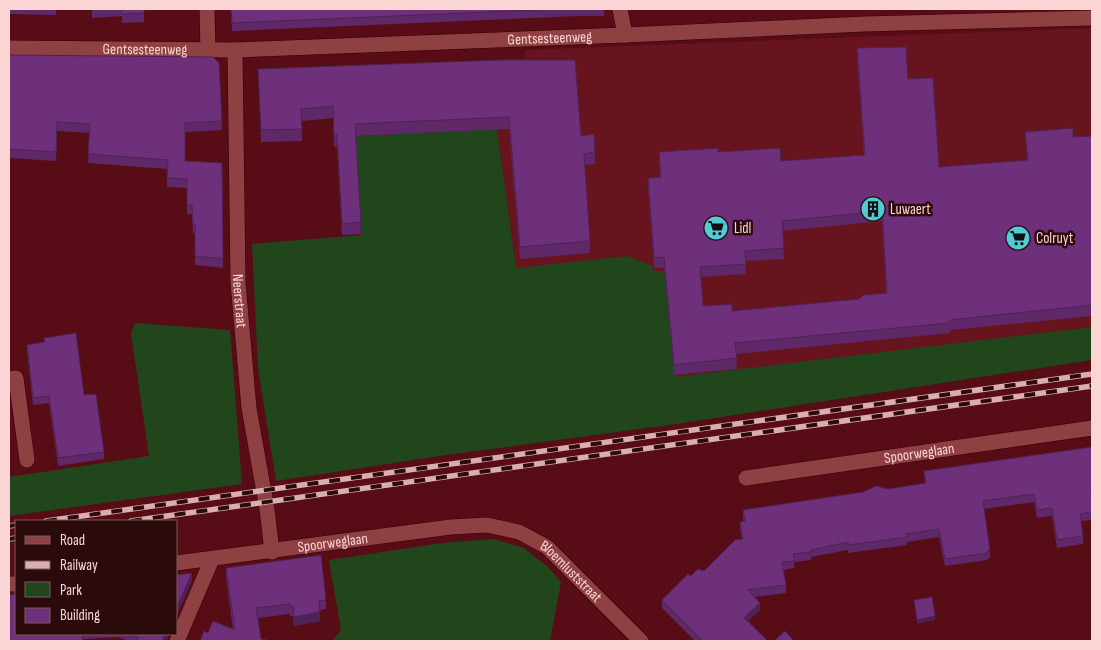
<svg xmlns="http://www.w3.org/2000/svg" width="1101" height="650" viewBox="0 0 1101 650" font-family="'Sofia Sans Condensed',sans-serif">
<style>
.built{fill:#68141e}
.green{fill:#22461b}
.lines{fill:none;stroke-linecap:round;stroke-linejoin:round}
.minor-casing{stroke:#330005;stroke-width:16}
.minor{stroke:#8e4042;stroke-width:15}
.rail-casing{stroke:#daadae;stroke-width:5.5}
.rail{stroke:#2a0a0b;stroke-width:4;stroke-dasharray:11;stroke-linecap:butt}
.wall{fill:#5f2969;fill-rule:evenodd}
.shaded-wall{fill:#4d2255}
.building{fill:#6e307a;stroke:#4d2255;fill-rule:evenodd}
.labels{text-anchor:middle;stroke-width:5;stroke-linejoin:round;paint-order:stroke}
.street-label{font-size:15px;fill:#fbd5d4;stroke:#2a0a0b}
.poi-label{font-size:15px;fill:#fbd5d4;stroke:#2a0a0b;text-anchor:start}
</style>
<rect width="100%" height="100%" fill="#580c15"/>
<path class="built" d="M1092,28V327L674,378L654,271L627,256L516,269L497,129L525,128L522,72L525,50Z"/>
<path class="green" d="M497,129L516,268L627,256L651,265L654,271H664L675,377L1092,327V360L669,425L446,455L276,481L258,368L252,244L361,235L356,136Z
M135,323L230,330L242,484L9,516V477L149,456L131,333Z
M493,539L522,547L546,565L561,582L550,641H332L341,630L329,560L442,543Z"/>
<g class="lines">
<defs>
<g id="minor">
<path d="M207,9L208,49"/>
<path d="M620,9L625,35"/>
<path id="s1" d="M9,48L235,50L625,35L865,24L1092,18"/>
<path id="s2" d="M235,50L238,283L249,408L267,509L272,552"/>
<path d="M9,379L16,378L27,460"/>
<path id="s3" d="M746,478L1092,428"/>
<path id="s4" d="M176,563L451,527L487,525L519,532L547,547L641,641"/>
<path d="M9,584H16"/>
<path d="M177,641L212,559"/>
</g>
</defs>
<use href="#minor" class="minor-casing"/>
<use href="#minor" class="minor"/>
<defs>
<path id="rail" d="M46,521L1092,374
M131,521L1092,386
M9,526L16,525
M9,539L16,538"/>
</defs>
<use href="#rail" class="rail-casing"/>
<use href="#rail" class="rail"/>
</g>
<path class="wall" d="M9,9H56V15L9,14Z
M92,9H144V22L122,23V16L92,18Z
M231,9H604V16H578L232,31Z
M857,48L908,79L939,167L1027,160L1025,132L1073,137L1092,136V316L950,330V333L736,354L737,369L674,375L664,268H654L648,189V178L660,177L659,152H718L781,161L864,155L857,59ZM882,221L886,293L859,299L732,311L703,306L701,277L746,274L745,261L784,259L782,231Z
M9,55L222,121V130L185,132V161L222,163L223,268L195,265V233H193L192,214H187V188L167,187V169L88,163L90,133L57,131L56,161L9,158Z
M502,60L581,136L595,152V164L584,165L590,241V253L520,259L509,129L356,136L361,234L342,235L337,147H334L333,118L302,121V141L261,142L258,69Z
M44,338L84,395L104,452V459L58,466L49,403L33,405L27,352V345L44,342Z
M1092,447V520L1081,521L1083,536V544L1057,548L1052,516L1037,518L1034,502L984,509L990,550V558H988V560L945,566L939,537L907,542V545L848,553V550L811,557V560L794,562V568L783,570L786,585V593L754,597L760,610L748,621L768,641H695L662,608V600L691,576L704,571L742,539L740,530V522H743V510L925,484L924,471Z
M226,568L326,600V609L320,610V621L294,626L293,616H290V614L258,618L261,639L208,633L233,629L226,577Z
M16,634H169L166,641H129L118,637L83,639Z"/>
<path class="shaded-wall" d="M192,573V581L176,617V609Z
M760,603V610L744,625V618Z
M320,612V621L294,626V617Z
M935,616V620L917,624V620Z
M165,634H169L166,641H162Z"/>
<path class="building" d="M122,9H144V13L122,14Z
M231,9H557L232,23Z
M906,47L908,79L933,78L939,167L1028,160L1025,132L1073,128V137L1092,136V305L950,320V323L735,343L737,358L674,365L664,257L654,258L648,178L661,177L659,152L718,148V152L780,148L781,161L865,155L857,48ZM882,211L887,293L863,295L859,299L732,311V304L703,306L700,267L746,264L745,251L784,248L782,221Z
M9,55L213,57L219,63L222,121L185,123V161L222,163L223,259L195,256V224H193L192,205H187V179L167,178L168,160L88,154L90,124L57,122L56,152L9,149Z
M502,60H575L581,136L594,134L595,152L584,154L590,241L520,247L509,117L355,124L361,222L342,224L337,135L334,136L333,106L301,109L302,129L261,130L258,69Z
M76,333L84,395L96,394L104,452L58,458L49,396L33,398L27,345L45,342L44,338Z
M1092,447V490L1091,491L1092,499V512L1080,514L1083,536L1057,540L1052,508L1037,510L1034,494L983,501L990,550H988V553L945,559L939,529L906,534L907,537L848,545V542L811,550V552L793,554L794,561L782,562L786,585L748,590L760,603L744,618L768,641H703L662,600L688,574L691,576L698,569L704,571L735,540L743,539L740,522L745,521L743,510L863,492L876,486L888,489L926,483L924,471Z
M321,555L326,600L319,601L320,612L294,617L293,606L290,607V604L256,608L261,639L272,641H200L204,631L208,633L213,621L235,630L226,568Z
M192,573L176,609V575Z
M16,594V634H82L83,641H9V595Z
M932,597L935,616L917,620L914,600Z
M785,631L794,641H774Z
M131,634H165L162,641H136L138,637Z"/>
<defs>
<symbol id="building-disc" viewBox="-11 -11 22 22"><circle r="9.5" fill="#51ccd3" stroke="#2a0a0b"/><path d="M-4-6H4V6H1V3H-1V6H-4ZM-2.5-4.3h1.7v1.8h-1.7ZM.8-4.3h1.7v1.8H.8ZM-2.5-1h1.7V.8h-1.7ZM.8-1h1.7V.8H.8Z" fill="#111"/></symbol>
<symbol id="supermarket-disc" viewBox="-11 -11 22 22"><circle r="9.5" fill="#51ccd3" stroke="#2a0a0b"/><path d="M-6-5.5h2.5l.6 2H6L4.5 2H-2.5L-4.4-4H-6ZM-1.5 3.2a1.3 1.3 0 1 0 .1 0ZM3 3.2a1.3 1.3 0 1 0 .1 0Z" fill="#111"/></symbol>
</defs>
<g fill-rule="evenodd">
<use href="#building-disc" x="859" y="195" width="28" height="28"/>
<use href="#supermarket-disc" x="702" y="214" width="28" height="28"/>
<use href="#supermarket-disc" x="1004" y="224" width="28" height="28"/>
</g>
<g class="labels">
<g class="street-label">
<text dy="5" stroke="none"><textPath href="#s1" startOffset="541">Gentsesteenweg</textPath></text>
<text dy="5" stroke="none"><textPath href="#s1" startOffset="136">Gentsesteenweg</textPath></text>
<text dy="5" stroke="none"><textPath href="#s2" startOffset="251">Neerstraat</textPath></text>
<text dy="5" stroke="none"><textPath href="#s3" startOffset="175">Spoorweglaan</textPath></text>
<text dy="5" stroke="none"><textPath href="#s4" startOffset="158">Spoorweglaan</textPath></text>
<text dy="5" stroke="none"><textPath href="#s4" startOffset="412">Bloemluststraat</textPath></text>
</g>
<g class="poi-label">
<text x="890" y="214">Luwaert</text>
<text x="734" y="233">Lidl</text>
<text x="1036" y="243">Colruyt</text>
</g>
</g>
<rect width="1101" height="650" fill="none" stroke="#fbd5d4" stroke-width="20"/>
<rect x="15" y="520" width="162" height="115" fill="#2a0a0b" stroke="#7e5b5b"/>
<rect x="25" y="536" width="25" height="8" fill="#8e4042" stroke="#7e5b5b"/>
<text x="60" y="545" font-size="15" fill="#fbd5d4">Road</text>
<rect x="25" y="561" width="25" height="8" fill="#daadae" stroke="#7e5b5b"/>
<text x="60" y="570" font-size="15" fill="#fbd5d4">Railway</text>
<rect x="25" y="582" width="25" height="15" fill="#22461b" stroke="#7e5b5b"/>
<text x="60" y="595" font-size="15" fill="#fbd5d4">Park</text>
<rect x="25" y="608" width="25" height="15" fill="#6e307a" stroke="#7e5b5b"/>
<text x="60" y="620" font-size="15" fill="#fbd5d4">Building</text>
</svg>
